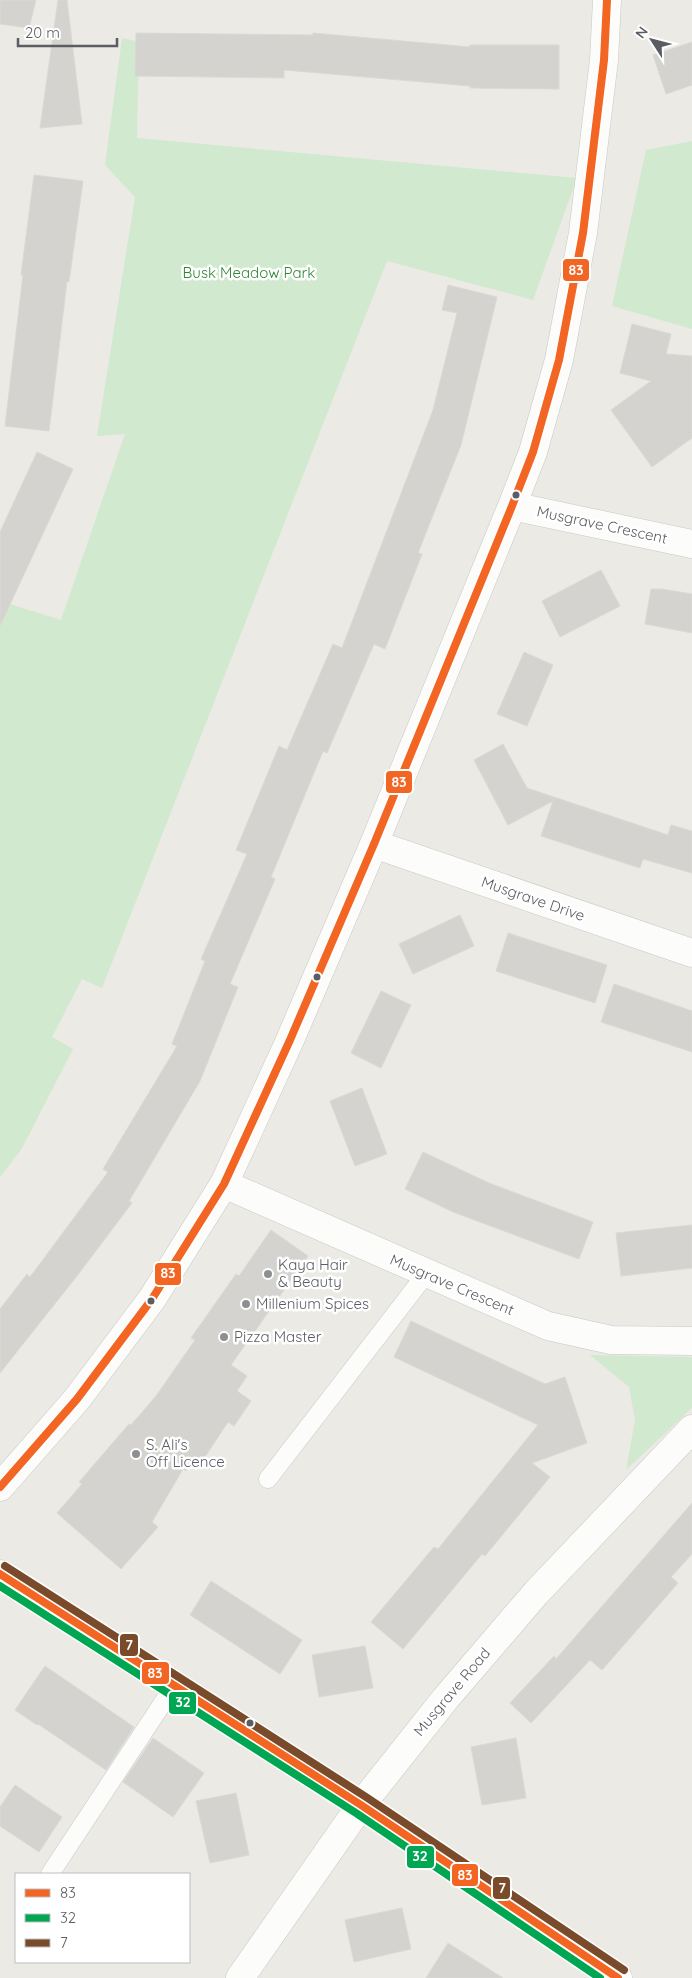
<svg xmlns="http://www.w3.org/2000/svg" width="692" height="1978" viewBox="0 0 692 1978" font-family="Quicksand,sans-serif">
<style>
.green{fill:#d1e9cf}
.building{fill:#d4d3cf;stroke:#dad9d4}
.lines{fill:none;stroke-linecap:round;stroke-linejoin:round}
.service-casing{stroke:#c7c8c6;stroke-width:19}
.minor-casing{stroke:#c7c8c6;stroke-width:29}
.tertiary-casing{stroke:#c7c8c6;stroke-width:29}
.service{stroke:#fcfcfb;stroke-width:18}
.minor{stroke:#fcfcfb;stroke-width:28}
.tertiary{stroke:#fcfcfb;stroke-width:28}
.bus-1-casing{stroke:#fff;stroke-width:11}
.bus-2-casing{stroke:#fff;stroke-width:11}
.bus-3-casing{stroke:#fff;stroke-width:11}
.bus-1{stroke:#f26522;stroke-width:8}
.bus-2{stroke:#00a651;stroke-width:8}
.bus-3{stroke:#7a4b2a;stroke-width:8}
.bus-dot{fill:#5a5e63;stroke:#fff;stroke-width:2}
.poi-dot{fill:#8d8f90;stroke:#fff;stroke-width:2}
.labels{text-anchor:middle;stroke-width:5;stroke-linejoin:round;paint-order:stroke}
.park-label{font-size:15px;fill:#2e8735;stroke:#fff}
.street-label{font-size:15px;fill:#5a5e63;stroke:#fff}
.poi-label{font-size:15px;fill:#5a5e63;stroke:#fff;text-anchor:start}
.line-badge{stroke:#fff;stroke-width:2}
.badge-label{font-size:14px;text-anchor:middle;font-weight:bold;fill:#fff}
</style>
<rect width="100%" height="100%" fill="#ebeae4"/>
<path class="green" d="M122,38L139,42L137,138L577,178L533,300L387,261L102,988L82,979L52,1037L73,1049L21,1150L0,1177V601L61,620L125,434L97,436L135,197L105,165Z
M692,141V329L612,306L646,150Z
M590,1355L692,1357V1408L626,1470L635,1420L629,1387Z"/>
<path class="building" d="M0,0H36L29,28L0,24Z
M58,0H67L82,124L40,128Z
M136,33L313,35V33L470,47V45H559V89L470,88V86L284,70V78L135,76Z
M692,42V85L666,94L653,55Z
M34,175L83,181L69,282L67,281L49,431L5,426L23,275H21Z
M448,285L497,297L461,445L418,553L422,554L385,649L374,644L327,753L323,751L271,877L275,879L230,984L238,987L200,1081L129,1201L132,1203L77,1276L0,1373V1309L27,1274L30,1277L108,1172L103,1169L177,1046L172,1044L205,961L201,959L247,854L236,850L279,746L287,750L333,644L342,648L433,410L457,313L442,310Z
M632,324L671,334L666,354L692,356V438L652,467L611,410L651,381L620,373Z
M37,452L73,469L0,626V532Z
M601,570L620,606L560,637L542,601Z
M651,589H662L692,594V633L645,624Z
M524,652L553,665L527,726L497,714Z
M503,744L527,788L668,835L671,825L692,831V873L643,859L640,868L541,836L553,801L508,825L474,760Z
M460,915L474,946L413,974L399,944Z
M508,933L607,965L595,1003L496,971Z
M614,984L692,1011V1052L601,1022Z
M381,991L411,1005L381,1068L351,1053Z
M362,1088L387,1154L355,1166L330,1101Z
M423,1152L489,1183L593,1222L579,1259L453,1212L405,1189Z
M692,1225V1268L621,1276L616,1233Z
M271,1230L308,1256L231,1365L247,1376L237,1391L251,1401L234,1426L228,1422L199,1466L192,1461L186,1471L183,1469L152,1522L158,1527L121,1569L57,1513L82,1484L79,1482L129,1424L131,1425L156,1396L195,1340L191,1338L236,1274L239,1276Z
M411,1321L545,1384L565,1377L587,1443L532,1463L550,1477L485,1556L482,1554L403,1649L371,1622L434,1547L438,1549L538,1425L394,1357Z
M692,1503V1554L671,1577L678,1583L602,1670L590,1660L531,1723L510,1703L554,1656L556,1659Z
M211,1581L302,1640L280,1674L190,1615Z
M365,1646L373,1688L319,1697L312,1655Z
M45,1666L134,1727L106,1770L38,1724L37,1725L15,1710Z
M153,1738L204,1773L173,1817L123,1782Z
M516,1738L526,1798L482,1805L471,1747Z
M15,1785L62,1817L39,1852L0,1826V1807Z
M236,1793L249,1855L210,1863L196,1801Z
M402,1908L411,1949L354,1962L345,1920Z
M448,1943L503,1978H426Z"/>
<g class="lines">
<defs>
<path id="service" d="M268,1479L426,1274
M50,1874L174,1686"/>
<path id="minor" d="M512,506L692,544
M374,844L692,953
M224,1184L548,1326L611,1340L692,1341
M0,1487L77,1399L152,1299L224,1184L290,1040L374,844L512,506L533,452L559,360L583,233L604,60L607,0
M240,1978L361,1805L446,1698L536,1593L692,1429"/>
<path id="tertiary" d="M0,1574L361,1805L618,1978"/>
</defs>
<use href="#service" class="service-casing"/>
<use href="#minor" class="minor-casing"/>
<use href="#tertiary" class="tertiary-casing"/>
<use href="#service" class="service"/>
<use href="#minor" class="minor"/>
<use href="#tertiary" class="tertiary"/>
<defs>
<path id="bus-1" d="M0,1487L77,1399L152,1299L224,1184L290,1040L374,844L512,506L533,452L559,360L583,233L604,60L607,0
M0,1574L361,1805L618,1978"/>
<path id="bus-2" d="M0,1586L356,1813L600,1978"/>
<path id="bus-3" d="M5,1566L366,1797L624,1970"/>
</defs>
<use href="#bus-1" class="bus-1-casing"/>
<use href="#bus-2" class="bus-2-casing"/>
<use href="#bus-3" class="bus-3-casing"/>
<use href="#bus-1" class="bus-1"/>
<use href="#bus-2" class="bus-2"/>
<use href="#bus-3" class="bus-3"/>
</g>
<g class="bus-dot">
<circle cx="516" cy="495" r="4.5"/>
<circle cx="317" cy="977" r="4.5"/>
<circle cx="151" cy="1301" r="4.5"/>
<circle cx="250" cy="1723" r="4.5"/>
</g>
<g class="poi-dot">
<circle cx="268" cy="1274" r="5"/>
<circle cx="246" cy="1304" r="5"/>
<circle cx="224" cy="1337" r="5"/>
<circle cx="136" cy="1454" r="5"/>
</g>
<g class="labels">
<g class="park-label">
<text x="249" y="278">Busk Meadow Park</text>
</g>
<g class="street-label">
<text transform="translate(602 525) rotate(12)" y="5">Musgrave Crescent</text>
<text transform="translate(533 899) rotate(19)" y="5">Musgrave Drive</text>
<text transform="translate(452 1285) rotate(23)" y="5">Musgrave Crescent</text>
<text transform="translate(452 1692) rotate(-50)" y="5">Musgrave Road</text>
</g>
<g class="poi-label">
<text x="278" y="1270">Kaya Hair<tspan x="278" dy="17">&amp; Beauty</tspan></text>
<text x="256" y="1309">Millenium Spices</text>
<text x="234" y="1342">Pizza Master</text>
<text x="146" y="1450">S. Ali's<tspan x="146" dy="17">Off Licence</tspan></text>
</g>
</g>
<g class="line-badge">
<rect x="562" y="258" width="28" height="24" rx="5" fill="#f26522"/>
<rect x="385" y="770" width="28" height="24" rx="5" fill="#f26522"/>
<rect x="154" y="1262" width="28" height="24" rx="5" fill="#f26522"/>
<rect x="119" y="1633" width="20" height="24" rx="5" fill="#7a4b2a"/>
<rect x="141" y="1661" width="29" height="24" rx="5" fill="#f26522"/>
<rect x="168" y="1691" width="29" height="24" rx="5" fill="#00a651"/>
<rect x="406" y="1845" width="29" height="24" rx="5" fill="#00a651"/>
<rect x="451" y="1863" width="28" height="24" rx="5" fill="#f26522"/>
<rect x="492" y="1876" width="19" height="24" rx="5" fill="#7a4b2a"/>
</g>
<g class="badge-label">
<text x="576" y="275">83</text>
<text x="399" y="787">83</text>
<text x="168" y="1278">83</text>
<text x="129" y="1650">7</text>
<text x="155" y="1678">83</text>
<text x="183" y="1707">32</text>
<text x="420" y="1861">32</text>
<text x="465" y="1880">83</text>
<text x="502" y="1893">7</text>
</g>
<rect x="15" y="1873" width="175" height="90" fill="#ffffff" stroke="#bdbfc1"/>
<rect x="25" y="1889" width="25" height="8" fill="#f26522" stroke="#bdbfc1"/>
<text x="60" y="1898" font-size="15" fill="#5a5e63">83</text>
<rect x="25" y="1914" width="25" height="8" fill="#00a651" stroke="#bdbfc1"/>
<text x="60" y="1923" font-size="15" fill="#5a5e63">32</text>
<rect x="25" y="1939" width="25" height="8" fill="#7a4b2a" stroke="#bdbfc1"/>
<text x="60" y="1948" font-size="15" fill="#5a5e63">7</text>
<g transform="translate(652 40) rotate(306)" stroke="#ffffff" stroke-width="4" paint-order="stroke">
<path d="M0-4L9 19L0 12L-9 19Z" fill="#5a5e63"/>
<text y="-8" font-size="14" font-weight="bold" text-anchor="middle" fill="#5a5e63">N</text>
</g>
<path d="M18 38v8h99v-8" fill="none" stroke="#5a5e63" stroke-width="2.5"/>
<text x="25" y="38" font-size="15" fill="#5a5e63" stroke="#ffffff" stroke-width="4" paint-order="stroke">20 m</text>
</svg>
